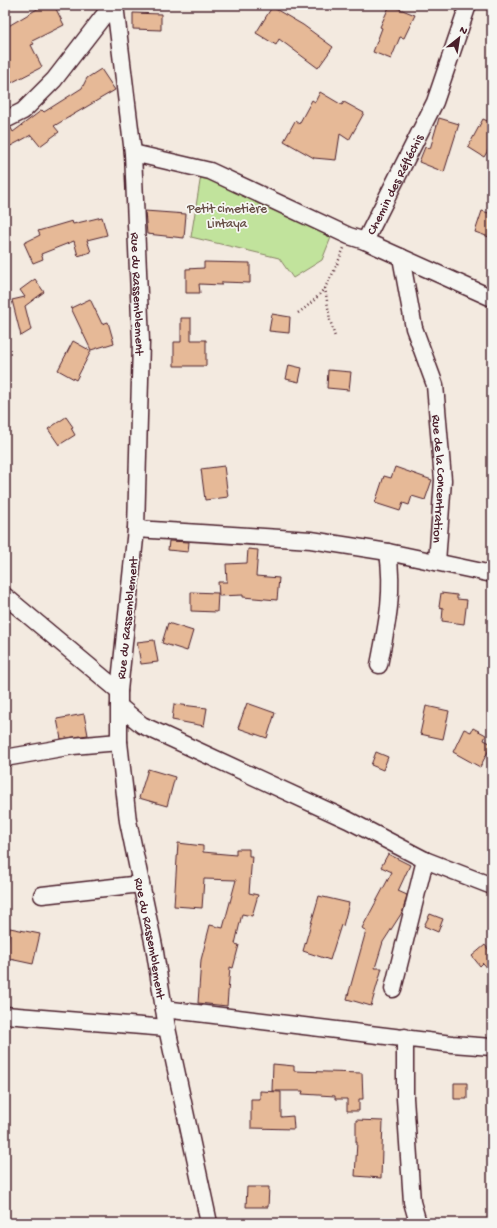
<svg xmlns="http://www.w3.org/2000/svg" width="497" height="1228" viewBox="0 0 497 1228" font-family="'Gochi Hand',sans-serif">
<style>
.green{fill:#c1e39c;stroke:#868164}
.building{fill:#e6b997;stroke:#4a1f2b}
.lines{fill:none;stroke-linecap:round;stroke-linejoin:round}
.minor-casing{stroke:#4a1f2b;stroke-width:19}
.path{stroke:#4a1f2b;stroke-width:2.5;stroke-dasharray:1 3;stroke-linecap:butt}
.minor{stroke:#f6f6f2;stroke-width:16}
.labels{text-anchor:middle;stroke-width:3.5;stroke-linejoin:round;paint-order:stroke}
.street-label{font-size:13px;fill:#4a1f2b;stroke:#f6f6f2}
.park-label{font-size:13px;fill:#685047;stroke:#f6f6f2}
</style>
<rect width="100%" height="100%" fill="#f3eae0"/>
<filter id="ink" filterUnits="userSpaceOnUse"><feTurbulence type="fractalNoise" baseFrequency=".025" numOctaves="2"/><feDisplacementMap in="SourceGraphic" scale="8" xChannelSelector="R" yChannelSelector="G"/><feConvolveMatrix kernelMatrix="1 2 1 2 8 2 1 2 1" color-interpolation-filters="sRGB"/></filter>
<g filter="url(#ink)">
<path class="green" d="M202,169L334,230L322,260L293,278L279,258L191,237Z"/>
<path class="building" d="M44,5H54L64,25L32,41L34,44L31,45L42,67L5,86V64L9,62L5,55V28Z
M390,5L415,15L404,38L400,37L391,59L373,52L382,28L380,27Z
M272,7L303,25L333,47L318,68L279,39L276,45L256,33Z
M133,13L161,14V30L133,29Z
M101,69L115,90L54,126L59,132L40,146L31,135L5,149V129L11,128L13,132L42,110L44,112L82,88L87,78Z
M320,92L342,105L344,102L364,113L349,140L340,134L336,160L314,158L284,141L295,121L299,124L312,100L315,102Z
M439,118L459,124L444,172L419,162L425,147L430,149Z
M483,119L492,123V144L484,157L468,147Z
M145,211L186,214L184,238L147,234Z
M482,211L492,214V238L475,232Z
M102,217L107,235L87,240L91,252L78,256L74,241L41,254L43,259L33,263L24,243L40,235L38,231L72,221L73,224Z
M204,262L250,263V283L222,282V285L199,284L200,293H186V269L204,268Z
M35,279L44,292L25,306L31,330L21,336L12,300L25,297L20,290Z
M90,299L102,324L108,322L114,343L91,350L71,308Z
M272,314L290,317L289,333L269,331Z
M181,318H191V340H206V366H174V342H181Z
M73,341L91,351L76,380L58,370Z
M289,365L302,368L299,382L286,379Z
M328,370L351,372L349,390L327,388Z
M66,417L73,427L71,428L75,435L59,445L48,429Z
M224,466L228,497L205,500L201,469Z
M395,467L432,480L425,500L412,496L409,505L403,503L400,511L375,503L384,476L391,478Z
M169,541L189,542L188,552L168,550Z
M248,549L258,550L256,576L279,578L277,600L243,597V595L219,596L218,582H227L226,564L247,563Z
M191,592L218,593L217,612L191,611Z
M441,593L457,595V599L467,600L464,624L442,621L443,608L439,607Z
M168,623L193,631L187,651L162,643Z
M154,640L158,662L141,664L137,642Z
M247,703L275,713L267,738L238,728Z
M174,704L207,708L204,726L172,720Z
M426,706L449,711L443,739L420,734Z
M84,714L88,735L61,739L57,719Z
M473,728L486,735L484,740L492,744L480,767L453,752L464,729L471,732Z
M376,752L388,757L383,770L371,765Z
M148,769L175,777L167,806L139,798Z
M178,843L203,846V852L236,855V849H249V856H252L249,893L258,895L252,916L242,914L235,944L239,945L233,968L230,967L227,1006L198,1003L201,960L210,925L223,928L236,880L204,879L202,908L174,906Z
M388,854L410,865L398,891L407,895L403,911L383,942L375,968H382L371,1006L347,999L366,931L362,928L392,872L381,867Z
M319,896L349,903L343,926L341,925L330,960L303,951Z
M430,914L443,919L438,932L424,926Z
M10,928L40,934L33,964L5,958Z
M485,945L492,954V973L483,963L480,966L472,956Z
M273,1064L294,1066V1071L362,1073L363,1099H359V1111H347V1099H335V1096L302,1094L303,1091H272Z
M454,1083H467V1099H454Z
M260,1091L281,1092V1117L293,1116L294,1129L251,1128V1099H260Z
M356,1120L383,1121L381,1178L355,1176L357,1142H356Z
M247,1187H269L268,1207H246Z"/>
<g class="lines">
<defs>
<g id="minor">
<path id="s1" d="M115,5L133,153L141,342L136,529L119,691V742L128,821L154,946L167,1028L209,1223"/>
<path d="M5,120L23,111L54,80L112,5"/>
<path d="M133,153L210,171L349,236L365,241L492,298"/>
<path id="s2" d="M365,241L435,102L468,5"/>
<path id="s3" d="M401,257L414,328L435,385L443,480L437,562"/>
<path d="M136,529L311,540L388,552L492,574"/>
<path d="M5,596L119,691"/>
<path d="M379,665C387,624 394,594 388,552"/>
<path d="M119,706L142,725L348,820L425,860L492,886"/>
<path d="M5,758L73,746L119,742"/>
<path d="M42,895L141,884"/>
<path d="M393,989L425,860"/>
<path d="M164,1009L452,1044L492,1047"/>
<path d="M5,1015L167,1028"/>
<path d="M405,1037V1098L412,1202L418,1223"/>
</g>
</defs>
<use href="#minor" class="minor-casing"/>
<path class="path" d="M325,288L330,320L335,337
M298,313C326,294 331,278 344,248"/>
<use href="#minor" class="minor"/>
</g>
</g>
<g class="labels">
<g class="street-label">
<text dy="5" stroke="none"><textPath href="#s2" startOffset="64">Chemin des Réfléchis</textPath></text>
<text dy="5" stroke="none"><textPath href="#s1" startOffset="290">Rue du Rassemblement</textPath></text>
<text dy="5" stroke="none"><textPath href="#s3" startOffset="227">Rue de la Concentration</textPath></text>
<text transform="translate(126 618) rotate(-84)" y="5">Rue du Rassemblement</text>
<text dy="5" stroke="none"><textPath href="#s1" startOffset="938">Rue du Rassemblement</textPath></text>
</g>
<g class="park-label">
<text x="227" y="212">Petit cimetière<tspan x="227" dy="15">Lintaya</tspan></text>
</g>
</g>
<rect width="497" height="1228" fill="none" stroke="#f6f6f2" stroke-width="20"/>
<rect x="10" y="10" width="477" height="1208" fill="none" stroke="#4a1f2b" stroke-width="1.5" filter="url(#ink)"/>
<g transform="translate(459 38) rotate(30)" stroke="#f6f6f2" stroke-width="3" paint-order="stroke">
<path d="M0-3L7 15L0 10L-7 15Z" fill="#4a1f2b"/>
<text y="-6" font-size="11" font-weight="bold" text-anchor="middle" fill="#4a1f2b">N</text>
</g>
</svg>
